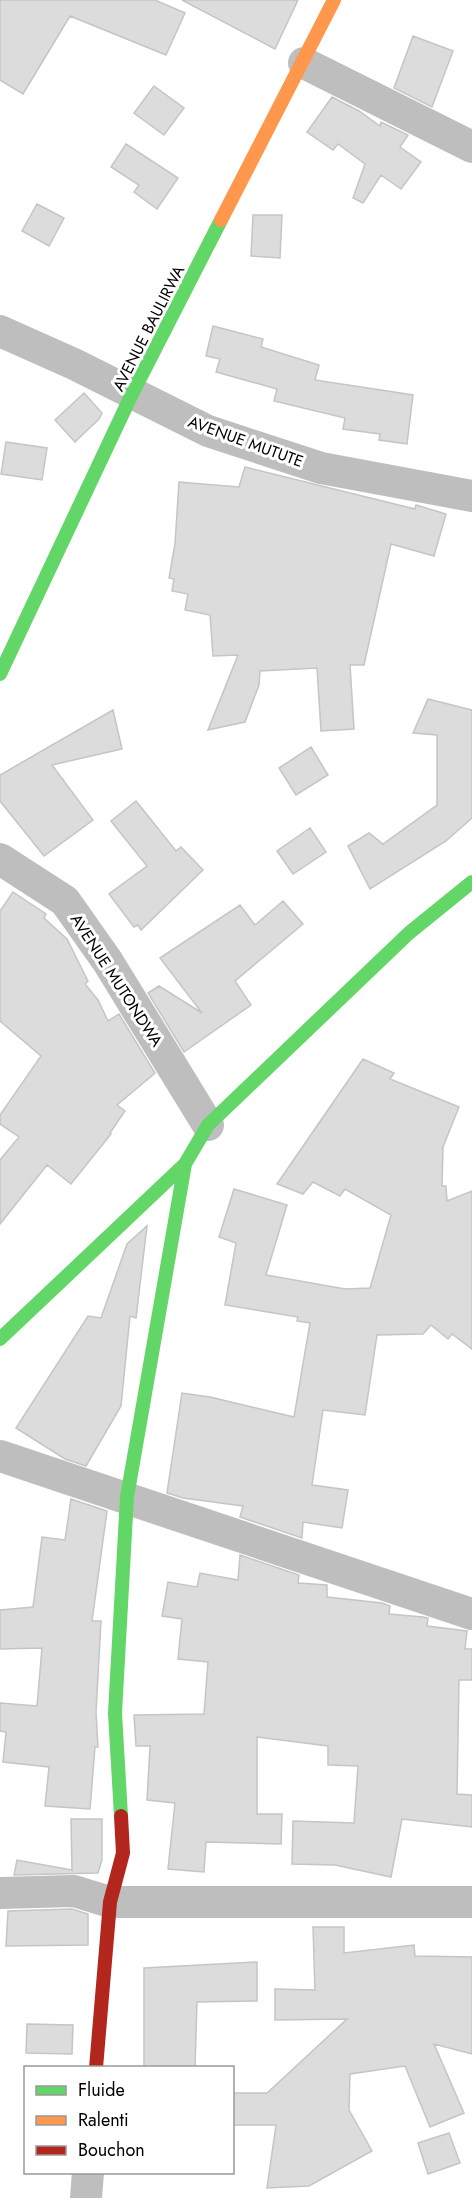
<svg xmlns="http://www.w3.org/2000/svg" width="472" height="2198" viewBox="0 0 472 2198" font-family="Jost,sans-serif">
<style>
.building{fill:#dcdcdc;stroke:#c5c5c5;stroke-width:1.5}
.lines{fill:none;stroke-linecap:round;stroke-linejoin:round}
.street{stroke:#bebebe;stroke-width:32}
.fast{stroke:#63d668;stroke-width:14}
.slow{stroke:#ff974d;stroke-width:14}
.jam{stroke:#b3261e;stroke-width:14}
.labels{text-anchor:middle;stroke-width:6;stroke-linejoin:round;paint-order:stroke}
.street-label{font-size:16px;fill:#000;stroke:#fff}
</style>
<rect width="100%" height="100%" fill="#fff"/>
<path class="building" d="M0,0H155L185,13L166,55L70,16L23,94L0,80Z
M182,0H298L275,49Z
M413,36L453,51L432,107L394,88Z
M154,86L184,108L164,135L134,113Z
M332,97L359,111L380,126L381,122L408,135L400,147L421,162L401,189L381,175L363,203L353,198L365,164L338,144L333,150L307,132Z
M126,144L178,178L157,209L134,192L139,185L111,167Z
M37,204L64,218L49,246L22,231Z
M253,215H282L280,258L251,256Z
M213,326L263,339L261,347L319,365L315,380L413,395L407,444L379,440L380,434L343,429L345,418L274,401L277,389L216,372L220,359L206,356Z
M84,393L102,413L99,419L75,442L55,420Z
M6,442L47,448L42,480L1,474Z
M245,467L415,509L416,505L446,514L434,556L391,544L364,665H350L354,729L321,731L317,668L260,671L259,685L245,722L208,730L238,655L213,656L210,615L185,610L188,594L172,591L174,579L169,578L175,544L179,482L239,487Z
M428,699L472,710V818L446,841L370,889L348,846L369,833L383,844L437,805V735L413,733Z
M113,710L122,749L52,765L93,820L44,856L0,801V775Z
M311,747L328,775L296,795L279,768Z
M136,801L176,851L181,847L203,870L141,930L138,925L134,927L109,894L147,866L111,821Z
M310,828L326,852L293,874L277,851Z
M13,892L46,914L44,918L67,939L88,981L85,984L98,1000L108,1021L119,1014L155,1073L117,1105L125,1111L110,1133L111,1134L71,1184L47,1165L0,1224V1160L19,1137L0,1124V1115L41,1056L0,1021V911Z
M283,901L303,924L235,981L251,1005L184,1052L148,993L159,986L202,1013L160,958L240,905L255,925Z
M363,1059L394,1073L390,1079L459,1107L443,1147L442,1186H446L447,1201L472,1191V1349L452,1334L448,1339L431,1325L423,1334L377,1335L365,1415L323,1410L312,1485L348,1490L342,1528L303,1522L302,1538L240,1517L243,1506L183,1498L167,1493L182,1393L210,1397L294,1417L310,1323L297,1321L298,1317L225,1305L236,1243L219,1237L234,1189L287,1205L266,1275L345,1289L370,1288L391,1215L345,1189L340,1196L313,1182L303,1194L277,1184Z
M147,1226L136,1318L130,1316L121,1406L86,1466L65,1459L16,1428L88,1316L101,1318L127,1244Z
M71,1499L107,1511L92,1621H101L96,1712L98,1747H95L90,1809L45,1806L49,1767L3,1762L6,1732L0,1731V1703L37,1706L42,1648L0,1649V1610L33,1607L42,1537L65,1540Z
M240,1555L299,1575L298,1583L327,1585V1597L382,1603L390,1606L389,1614L423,1617L428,1618L427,1626L467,1631L465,1649H472V1680H459L457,1794L472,1795V1827L402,1819L391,1877L335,1865L292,1864L293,1821L354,1823L358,1766L328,1765V1746L257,1737V1814H282L281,1844L206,1842L204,1872L168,1869L175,1803L147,1800L150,1746H136L134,1715L204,1714L208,1662L178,1659L182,1619L162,1616L168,1582L197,1587L200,1573L238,1580Z
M71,1819H102V1860L98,1873L14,1875L17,1860L72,1870Z
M72,1909L88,1914V1945L6,1946L8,1911Z
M313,1927H344V1953L414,1945L415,1956L472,1957V2054L434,2044L464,2113L430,2127L405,2066L350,2074L349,2110L372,2151L309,2186L267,2188L276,2125H232V2093H267L347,2019L275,2020V1989L315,1990Z
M257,1962V2001L197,2002L195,2067H144V1968Z
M27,2024L73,2025L72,2054L26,2053Z
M449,2133L460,2163L428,2174L418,2143Z"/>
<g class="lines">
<path class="street" d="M304,63L472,147
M0,331L74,364L208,431L321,468L472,496
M0,859L65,901L108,962L208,1125
M0,1456L472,1614
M0,1893L74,1891L110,1902H472
M86,2198L88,2172"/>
<path class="fast" d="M0,674L132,394L221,220
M0,1339L185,1164L208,1125L409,933L472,882
M121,1816L115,1713L127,1497L185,1164"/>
<path class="slow" d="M221,220L334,0"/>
<path class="jam" d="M96,2068L110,1902L123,1853L121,1816"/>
</g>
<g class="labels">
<g class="street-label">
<text transform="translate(148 328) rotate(-63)" y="6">AVENUE BAULIRWA</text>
<text transform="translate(246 441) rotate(20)" y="6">AVENUE MUTUTE</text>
<text transform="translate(117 980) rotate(57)" y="6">AVENUE MUTONDWA</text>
</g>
</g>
<rect x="24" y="2066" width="210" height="108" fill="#ffffff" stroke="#999999" stroke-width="1.5"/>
<rect x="36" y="2086" width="30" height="9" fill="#63d668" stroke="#999999" stroke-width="1.5"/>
<text x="78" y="2096" font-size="18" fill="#000000">Fluide</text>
<rect x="36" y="2116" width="30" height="9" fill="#ff974d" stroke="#999999" stroke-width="1.5"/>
<text x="78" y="2126" font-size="18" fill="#000000">Ralenti</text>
<rect x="36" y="2146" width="30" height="9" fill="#b3261e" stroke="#999999" stroke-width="1.5"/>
<text x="78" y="2156" font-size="18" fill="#000000">Bouchon</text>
</svg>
